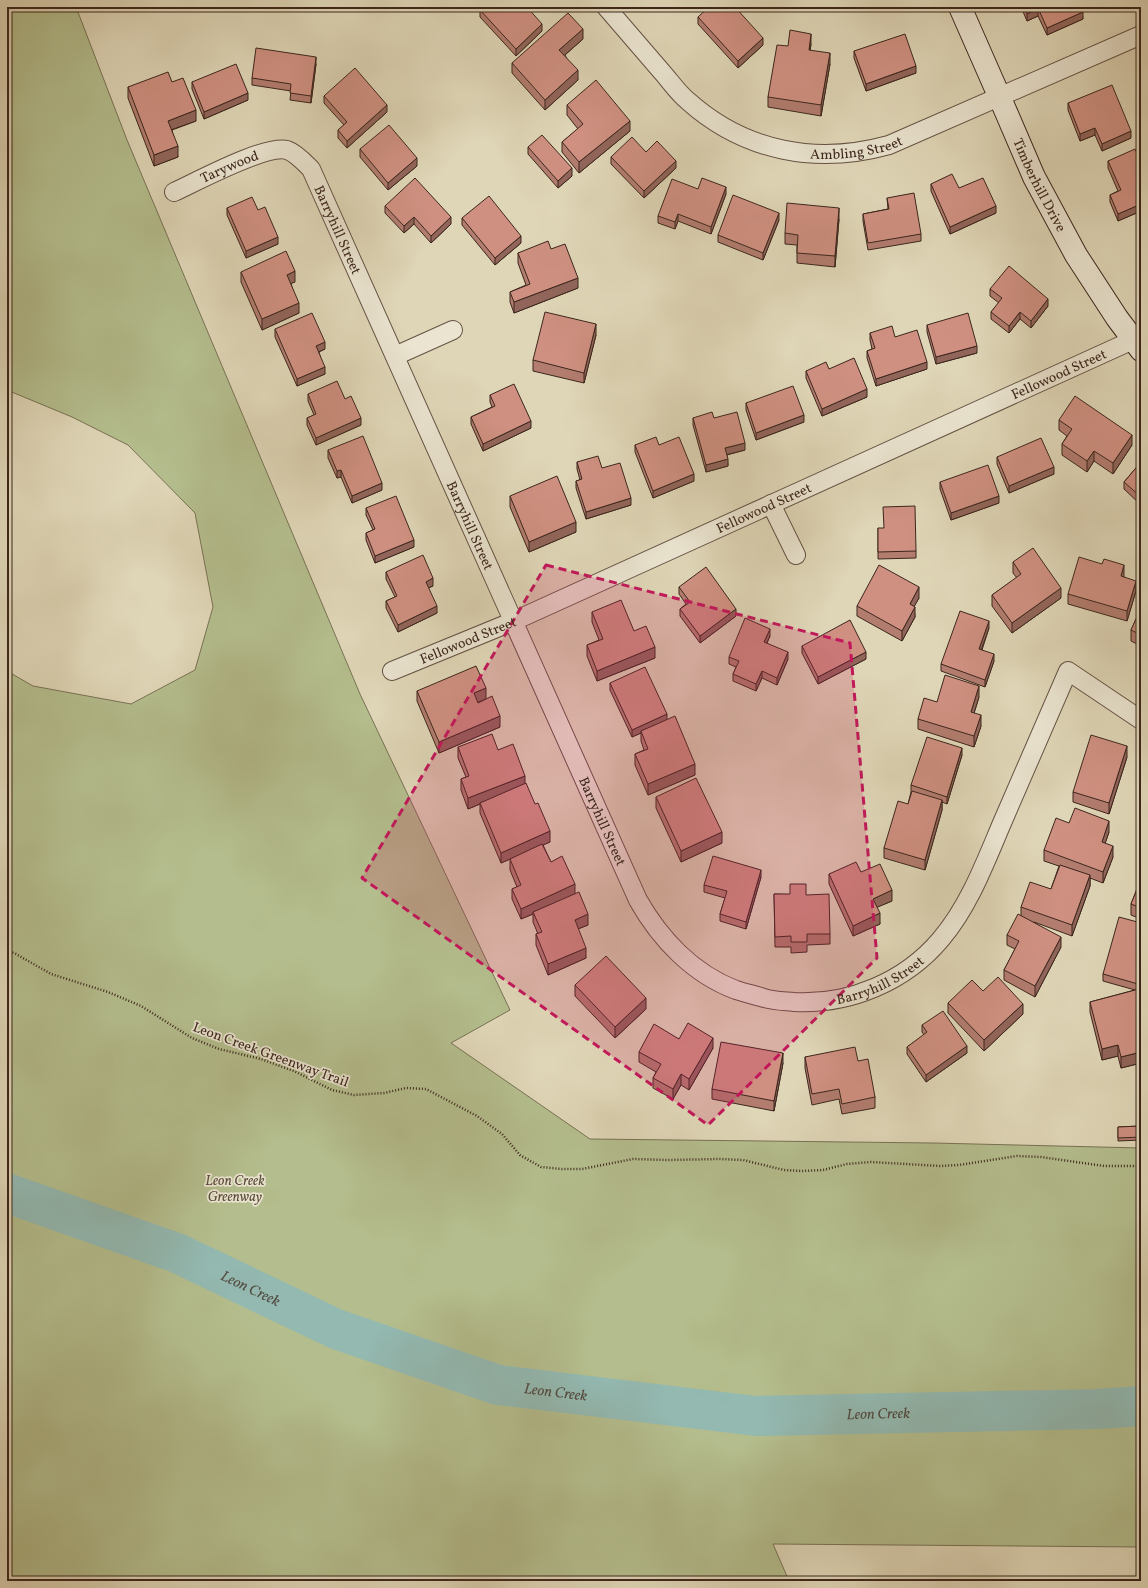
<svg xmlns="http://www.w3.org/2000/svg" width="1148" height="1588" viewBox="0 0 1148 1588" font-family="Vollkorn,serif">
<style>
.green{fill:#b4bd8d;stroke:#787255}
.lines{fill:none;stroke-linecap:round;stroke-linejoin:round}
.river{stroke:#93b9b1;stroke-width:40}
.street-casing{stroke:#655244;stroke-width:20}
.secondary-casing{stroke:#3c261d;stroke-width:24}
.path{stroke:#3c261d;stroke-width:2.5;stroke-dasharray:1 2;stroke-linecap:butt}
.street{stroke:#eae4d0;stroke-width:18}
.secondary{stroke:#eae4d0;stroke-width:22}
.wall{fill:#b27c6f;stroke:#3c261d}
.shaded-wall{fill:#91655a;stroke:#3c261d}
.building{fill:#cf9081;stroke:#3c261d}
.marked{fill:#c2185b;fill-opacity:0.2;stroke:#c2185b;stroke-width:3;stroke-dasharray:8 5;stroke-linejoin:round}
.labels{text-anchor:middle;stroke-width:3.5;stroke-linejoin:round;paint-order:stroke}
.street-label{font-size:14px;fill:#3c261d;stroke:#eae4d0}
.park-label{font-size:14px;font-style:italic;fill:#5a4c39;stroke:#eae4d0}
.water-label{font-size:15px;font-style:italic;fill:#524b42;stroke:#eae4d0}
</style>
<rect width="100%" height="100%" fill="#dfd6b7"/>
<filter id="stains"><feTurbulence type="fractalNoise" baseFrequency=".005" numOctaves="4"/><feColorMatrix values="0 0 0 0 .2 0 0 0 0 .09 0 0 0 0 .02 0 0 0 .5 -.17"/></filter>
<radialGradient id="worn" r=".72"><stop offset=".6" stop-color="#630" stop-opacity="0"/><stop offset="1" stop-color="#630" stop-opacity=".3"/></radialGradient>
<path class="green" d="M7,7H76L127,140L360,694L510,1010L451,1043L590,1139L933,1143L1141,1148V1547L773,1544L789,1581H7V671L33,686L131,704L195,670L213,607L195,513L128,445L72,417L7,390Z"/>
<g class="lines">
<path class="river" id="s1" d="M7,1193L177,1253L336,1329L498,1385L756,1416L1097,1409L1141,1406"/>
<defs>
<g id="street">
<path id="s2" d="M606,7C625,29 643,50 662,72C670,81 678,93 688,101C745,152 817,165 889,145L1141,35"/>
<path id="s3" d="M174,192C196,182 266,144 287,150C296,153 305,163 311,169L638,900C660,939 693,974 736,990C745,993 755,995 764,998C774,1001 784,1001 794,1002C849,1005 905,982 941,939C969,906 985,863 1002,823C1024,772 1046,721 1068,671L1141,720"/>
<path d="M395,356L453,330"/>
<path d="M771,504L796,555"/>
<path id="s4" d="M392,671L514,621L1133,340"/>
</g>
<g id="secondary">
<path id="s5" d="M960,7L1000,98L1034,177L1076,255L1117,318L1141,350"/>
</g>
</defs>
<use href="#street" class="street-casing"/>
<use href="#secondary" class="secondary-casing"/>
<path class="path" d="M7,950L16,954L51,974L108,992L141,1006L192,1038L219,1049L261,1059L294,1071L332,1090L354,1095L384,1093L406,1088L426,1089L477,1116L502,1134L520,1155L541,1167L562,1169H582L633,1159L667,1160L720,1159L743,1160L784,1170L802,1171L823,1170L847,1164L871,1162L940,1166L959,1165L1017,1156L1041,1157L1104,1166H1141"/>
<use href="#street" class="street"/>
<use href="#secondary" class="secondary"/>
</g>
<path class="wall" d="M1021,7H1081L1083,19L1047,35L1038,16L1027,21Z
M480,10L542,31L516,56L480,17Z
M698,17L763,45L738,68L698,24Z
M583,39L565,55L578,80L545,110L512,73V63Z
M811,44L810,50L830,64L821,116L768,107V97L788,46Z
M854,51L916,73L866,91L854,58Z
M316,64L311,103L290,100L291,91L252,85V78Z
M172,82L196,121L172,130L178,157L154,166L128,98V87Z
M192,82L248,100L204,119L192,89Z
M324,96L387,112L347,148L338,138V130L344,125L324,103Z
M1068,103L1131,138L1102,151L1095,135L1080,141L1068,110Z
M567,105L630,131L579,173L562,152V142L578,129L567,115Z
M528,147L572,176L558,188L528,154Z
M360,149L417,166L388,190L360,157Z
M611,157L676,168L644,198L611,164Z
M1108,161L1141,162V211L1118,221L1110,202V195L1118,191L1108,168Z
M931,184L959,188L996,213L950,234L931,191Z
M698,189L726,194L711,234L678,221L675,229L658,223V216Z
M887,198L921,234V241L868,250L863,221V214L888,209Z
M385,206L451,224L431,243L414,224L404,233L385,213Z
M227,208L258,210L278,244L246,258L227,215Z
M462,218L521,243L495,265L462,225Z
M1141,218V235L1137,228V221Z
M839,219L835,267L797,263V245L785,244V233Z
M779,220L763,260L718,242V235Z
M551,249L578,288L514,313L510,302V292L526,285L518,263V253Z
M241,272L295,282L291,283L299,313L262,330L241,282Z
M990,289L1048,306L1031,328L1020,319L1009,333L991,319V312L999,303L990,296Z
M927,325L977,353L936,364L927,332Z
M275,329L325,349L319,352L325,374L297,386L275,337Z
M870,333L895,337L927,369L876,386L867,358V351L872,349L870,340Z
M596,335L584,383L533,371V360Z
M829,369L867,397L822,416L806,378V371Z
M308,394L361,425L316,445L307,425V418L314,415L308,401Z
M490,395L531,428L483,451L471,424V417L492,407L490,402Z
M746,403L804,422L756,440L746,410Z
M693,418H714L745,450L727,455L728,466L706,472L693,425Z
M1059,420L1132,445L1113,474L1094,461L1087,472L1062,455V444L1067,436L1059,430Z
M635,445H659L694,481L653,498L635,452Z
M328,450L382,490L352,503L341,477L337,478L328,458Z
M997,457L1054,474L1009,493L997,464Z
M577,462L631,505L586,519L576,488V481L580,480L577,469Z
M1141,462V505L1124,489V482Z
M940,482L999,503L951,520L940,489Z
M510,496L576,532L529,552L510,507Z
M366,508L414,547L375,563L366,540V533L373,530L366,515Z
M878,528L916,551V558L878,559Z
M1013,562L1061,598L1012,633L992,606V595L1017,578L1013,573Z
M386,572L433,586L428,588L437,613L398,632L386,608V601L395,597L386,579Z
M1124,576V577L1136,591L1127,621L1068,604V594Z
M679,587L736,616L700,643L680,616V609L686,604L679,594Z
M919,598L914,606L915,617L902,641L857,616V606Z
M1141,608V646L1131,641V630Z
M592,612L634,631L655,658L597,681L587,656V645L599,640L592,622Z
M989,628L982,650L994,661L985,687L941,671V664Z
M770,636L767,643L788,659L777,685L762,678L756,691L733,681V674L736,667L729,664V657Z
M802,646L866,659L818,684L802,653Z
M610,683L667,720L695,775L648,795L635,765V754L644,750L641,741V733L632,737L610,690Z
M417,691L486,699L477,702L500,727L439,753L417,701Z
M979,697L974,713L981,726L974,747L918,729V719L937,702Z
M458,747L498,750L525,783L550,842L543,845L551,862L575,894L588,925L578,929L586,958L548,975L536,945V934H538L533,922V914L521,919L512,899V889L517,887L510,870V859L501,863L480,813V804L468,809L461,790V779L466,777L458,758Z
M962,755L947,804L942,802V810L925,870L884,858V848L908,804L911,792V785Z
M1127,757L1109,814L1073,802V792Z
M656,797L722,843L681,862L656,808Z
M1069,823L1109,832L1105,843L1113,857L1103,883L1090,878V886L1072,936L1034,922L1061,947L1035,997L1004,980V970L1015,949L1007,945V935L1021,916V907L1051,889L1059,866L1044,861V850Z
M861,872L892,901L877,907L880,924L853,936L829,884V874Z
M761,877L746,929L720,921V914L725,898L704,892V885Z
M1141,879V919L1131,915V904Z
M774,894L806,895L830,934V944L807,945V952L791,953V947H775Z
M1141,923V981L1139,989L1141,995V1063L1121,1068L1118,1056L1102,1060L1090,1012V1002L1135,990L1103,981V974Z
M575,985L646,1009L615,1038L575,996Z
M983,991L1023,1014L984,1051L948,1013V1003Z
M922,1025L967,1053L926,1082L907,1054V1047L924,1035L922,1032Z
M679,1039L713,1048L689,1090L681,1085L673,1099L653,1088V1078L656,1072L639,1062V1052Z
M805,1057L858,1061L875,1097V1108L842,1114L839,1099L812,1105L805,1068Z
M783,1063L774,1111L712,1099V1089Z
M1140,1126L1141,1140L1118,1141V1127Z"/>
<path class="shaded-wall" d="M1038,8V16L1027,21V14Z
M1083,12V19L1047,35V28Z
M542,24V31L516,56V49Z
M583,29V39L559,60V50Z
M811,34V44L809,60V50Z
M763,38V45L738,68V61Z
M830,53V64L821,116V105Z
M316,57V64L311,103V96Z
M916,66V73L866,91V84Z
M578,70V80L545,110V100Z
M248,93V100L204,119V112Z
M387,105V112L347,148V141Z
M196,110V121L168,131V121Z
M630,121V131L579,173V162Z
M1095,128V135L1080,141V134Z
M1131,131V138L1102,151V144Z
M178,146V157L154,166V155Z
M417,158V166L388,190V183Z
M676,161V168L644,198V191Z
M572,168V176L558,188V181Z
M726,187V194L711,234V227Z
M1141,204V211L1118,221V214Z
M996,206V213L950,234V227Z
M839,208V219L835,267V256Z
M779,213V220L763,260V253Z
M678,214V221L675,229V222Z
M414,217V224L404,233V226Z
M451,217V224L431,243V236Z
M521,236V243L495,265V258Z
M278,237V244L246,258V251Z
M295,271V282L287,285V275Z
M578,278V288L514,313V302Z
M1048,299V306L1031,328V321Z
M299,303V313L262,330V319Z
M1020,312V319L1009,333V326Z
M596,324V335L584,383V373Z
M325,342V349L316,353V346Z
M977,346V353L936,364V357Z
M927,362V369L876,386V379Z
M325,367V374L297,386V379Z
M867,389V397L822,416V409Z
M804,415V422L756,440V433Z
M361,418V425L316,445V438Z
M531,421V428L483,451V444Z
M1132,435V445L1113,474V463Z
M745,443V450L725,455V448Z
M1094,451V461L1087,472V461Z
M728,459V466L706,472V465Z
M1054,467V474L1009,493V486Z
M341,470V477L337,478V471Z
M694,474V481L653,498V491Z
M382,483V490L352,503V496Z
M999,496V503L951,520V513Z
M631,498V505L586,519V512Z
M576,522V532L529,552V542Z
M414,540V547L375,563V556Z
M1124,565V576L1121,587V576Z
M433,578V586L426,589V582Z
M1136,581V591L1127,621V611Z
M919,587V598L910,614V604Z
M1061,588V598L1012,633V623Z
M437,606V613L398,632V625Z
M915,607V617L902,641V631Z
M736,609V616L700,643V636Z
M989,621V628L979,656V649Z
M770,629V636L764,649V642Z
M655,647V658L597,681V671Z
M788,652V659L777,685V678Z
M866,652V659L818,684V677Z
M994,654V661L985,687V680Z
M762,671V678L756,691V684Z
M979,686V697L971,723V712Z
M486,688V699L474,704V693Z
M667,714V721L641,731V733L632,737V730Z
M981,715V726L974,747V736Z
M500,716V727L439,753V742Z
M1127,746V757L1109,814V803Z
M962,748V755L947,804V797Z
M695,764V775L648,795V784Z
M525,776V786L480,803V804L468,809V798Z
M942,800V810L925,870V860Z
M1109,821V832L1102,853V842Z
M550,831V842L501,863V853Z
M722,832V843L681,862V851Z
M1113,846V857L1103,883V872Z
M761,870V877L746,929V922Z
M1090,875V886L1072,936V925Z
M575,884V895L533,912V914L521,919V909Z
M892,890V901L873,909V899Z
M880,913V924L853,936V926Z
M588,914V925L575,930V920Z
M1061,937V947L1035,997V986Z
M586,948V958L548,975V964Z
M1141,974V981L1138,991V984Z
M646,998V1009L615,1038V1027Z
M1023,1004V1014L984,1051V1040Z
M713,1038V1048L689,1090V1079Z
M1118,1045V1056L1102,1060V1049Z
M967,1046V1053L926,1082V1075Z
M1141,1052V1063L1121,1068V1057Z
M783,1053V1063L774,1111V1101Z
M681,1074V1085L673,1099V1089Z"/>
<path class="building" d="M483,7H514L517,10L521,7H527L542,24L516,49L480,10Z
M709,7H735L763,38L738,61L698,17Z
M1024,7H1081L1083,12L1047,28L1038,8L1027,14Z
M568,13L583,29L559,50L578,70L545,100L512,63Z
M790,30L811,34L809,50L830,53L821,105L768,97L777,45L788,46Z
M905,34L916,66L866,84L854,51Z
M256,48L316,57L311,96L290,93L291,84L252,78Z
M236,64L248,93L204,112L192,82Z
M355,68L387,105L347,141L338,130L347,122L324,96Z
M168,72L172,82L183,78L196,110L168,121L178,146L154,155L128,87Z
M596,80L630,121L579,162L562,142L583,124L567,105Z
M1112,85L1131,131L1102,144L1095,128L1080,134L1068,103Z
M389,125L417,158L388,183L360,149Z
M542,135L572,168L558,181L528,147Z
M632,137L646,152L657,141L676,161L644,191L611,157Z
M1135,149L1141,162V204L1118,214L1110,195L1121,190L1108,161Z
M952,174L959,188L983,178L996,206L950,227L931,184Z
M415,178L451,217L431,236L414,217L404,226L385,206Z
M702,178L726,187L711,227L678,214L675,222L658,216L672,179L698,189Z
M914,193L921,234L868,243L863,214L889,209L887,198Z
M733,195L779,213L763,253L718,235Z
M489,196L521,236L495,258L462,218Z
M252,197L258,210L265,207L278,237L246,251L227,208Z
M787,203L839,208L835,256L797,253L798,235L785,233Z
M1141,218V228L1137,221Z
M548,241L551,249L565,244L578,278L514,302L510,292L530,284L518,253Z
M286,251L295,271L287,275L299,303L262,319L241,272Z
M1009,266L1048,299L1031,321L1020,312L1009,326L991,312L1002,298L990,289Z
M545,312L596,324L584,373L533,360Z
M312,313L325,342L316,346L325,367L297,379L275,329Z
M968,313L977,346L936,357L927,325Z
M892,326L895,337L917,330L927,362L876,379L867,351L875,348L870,333Z
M854,358L867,389L822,409L806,371L826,362L829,369Z
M337,381L345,399L351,396L361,418L316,438L307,418L316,414L308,394Z
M514,384L531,421L483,444L471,417L495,406L490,395Z
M793,386L804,415L756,433L746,403Z
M1075,396L1132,435L1113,463L1094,451L1087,461L1062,444L1072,429L1059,420Z
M712,412L714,418L737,412L745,443L725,448L728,459L706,465L693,418Z
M363,436L382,483L352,496L341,470L337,471L328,450Z
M656,437L659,445L679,437L694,474L653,491L635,445Z
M1041,438L1054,467L1009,486L997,457Z
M598,456L602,468L620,463L631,498L586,512L576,481L582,479L577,462Z
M1141,462V497L1124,482Z
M988,465L999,496L951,513L940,482Z
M557,476L576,522L529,542L510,496Z
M396,496L414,540L375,556L366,533L375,529L366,508Z
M915,506L916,551L878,552V528H884L883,507Z
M1033,548L1061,588L1012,623L992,595L1021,574L1013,562Z
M423,555L433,578L426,582L437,606L398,625L386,601L397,596L386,572Z
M1079,557L1102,564L1104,559L1124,565L1121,576L1136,581L1127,611L1068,594Z
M879,565L919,587L910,604L915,607L902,631L857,606Z
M706,567L736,609L700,636L680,609L690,602L679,587Z
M621,600L634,631L646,626L655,647L597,671L587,645L603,639L592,612Z
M1141,608V635L1131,630Z
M960,611L989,621L979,649L994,654L985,680L941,664Z
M745,618L770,629L764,642L788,652L777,678L762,671L756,684L733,674L739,661L729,657Z
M850,620L866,652L818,677L802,646Z
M476,666L486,688L474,693L478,703L492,696L500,716L439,742L417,691Z
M645,667L667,714L632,730L610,683Z
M945,675L979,686L971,712L981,715L974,736L918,719L924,698L937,702Z
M675,716L695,764L648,784L635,754L648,749L641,731Z
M492,734L498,750L513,744L525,776L468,798L461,779L469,776L458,747Z
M1091,735L1127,746L1109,803L1073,792Z
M927,737L962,748L947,797L911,785Z
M696,778L722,832L681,851L656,797Z
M526,783L535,804L538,803L550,831L501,853L480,803Z
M912,791L942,800L925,860L884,848L898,801L908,804Z
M1075,808L1109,821L1102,842L1113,846L1103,872L1044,850L1056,818L1069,823Z
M542,844L551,862L562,856L575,884L521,909L512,889L521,885L510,859Z
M713,856L761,870L746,922L720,914L727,891L704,885Z
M856,862L861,872L880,864L892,890L873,899L880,913L853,926L829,874Z
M1060,865L1090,875L1072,925L1021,907L1030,882L1051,889Z
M1141,879V908L1131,904Z
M790,884H806V895L829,894L830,934H807V942H791V936L775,937L774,894H790Z
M579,892L588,914L575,920L586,948L548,964L536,934L542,932L533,912Z
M1018,914L1061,937L1035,986L1004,970L1019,941L1007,935Z
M1119,917L1141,923V974L1138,984L1103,974Z
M606,956L646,998L615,1027L575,985Z
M998,977L1023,1004L984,1040L948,1003L972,980L983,991Z
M1139,989L1141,995V1052L1121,1057L1118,1045L1102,1049L1090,1002Z
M943,1011L967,1046L926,1075L907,1047L927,1032L922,1025Z
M688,1023L713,1038L689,1079L681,1074L673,1089L653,1078L661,1064L639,1052L654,1024L679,1039Z
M721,1042L783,1053L774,1101L712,1089Z
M855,1047L858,1061L868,1059L875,1097L842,1104L839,1089L812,1094L805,1057Z
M1140,1126L1141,1137L1118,1138V1127Z"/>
<path class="marked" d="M546,565L850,643L877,958L708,1125L362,878Z"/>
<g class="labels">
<g class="street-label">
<text dy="5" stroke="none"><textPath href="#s2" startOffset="307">Ambling Street</textPath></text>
<text dy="5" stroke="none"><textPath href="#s3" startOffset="61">Tarywood</textPath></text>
<text dy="5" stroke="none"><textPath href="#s5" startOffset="195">Timberhill Drive</textPath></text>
<text dy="5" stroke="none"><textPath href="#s3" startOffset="219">Barryhill Street</textPath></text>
<text dy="5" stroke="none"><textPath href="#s4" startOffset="730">Fellowood Street</textPath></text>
<text dy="5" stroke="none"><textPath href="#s4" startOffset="406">Fellowood Street</textPath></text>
<text dy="5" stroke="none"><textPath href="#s3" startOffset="543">Barryhill Street</textPath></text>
<text dy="5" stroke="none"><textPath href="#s4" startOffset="82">Fellowood Street</textPath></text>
<text dy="5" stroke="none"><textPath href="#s3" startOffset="867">Barryhill Street</textPath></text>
<text dy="5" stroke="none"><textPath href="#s3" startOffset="1239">Barryhill Street</textPath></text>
<text transform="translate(271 1054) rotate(20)" y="5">Leon Creek Greenway Trail</text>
</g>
<g class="park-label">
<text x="235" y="1185">Leon Creek<tspan x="235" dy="16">Greenway</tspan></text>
</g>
<g class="water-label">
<text dy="5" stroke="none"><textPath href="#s1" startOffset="262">Leon Creek</textPath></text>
<text dy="5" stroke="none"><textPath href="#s1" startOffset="586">Leon Creek</textPath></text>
<text dy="5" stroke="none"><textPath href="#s1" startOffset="910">Leon Creek</textPath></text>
</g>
</g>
<rect width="1148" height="1588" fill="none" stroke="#dfd6b7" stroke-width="24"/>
<rect x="8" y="8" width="1132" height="1572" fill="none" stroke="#3c261d" stroke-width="2"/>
<rect x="12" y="12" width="1124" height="1564" fill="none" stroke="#3c261d"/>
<rect width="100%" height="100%" filter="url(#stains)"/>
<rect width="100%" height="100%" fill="url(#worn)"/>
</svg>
